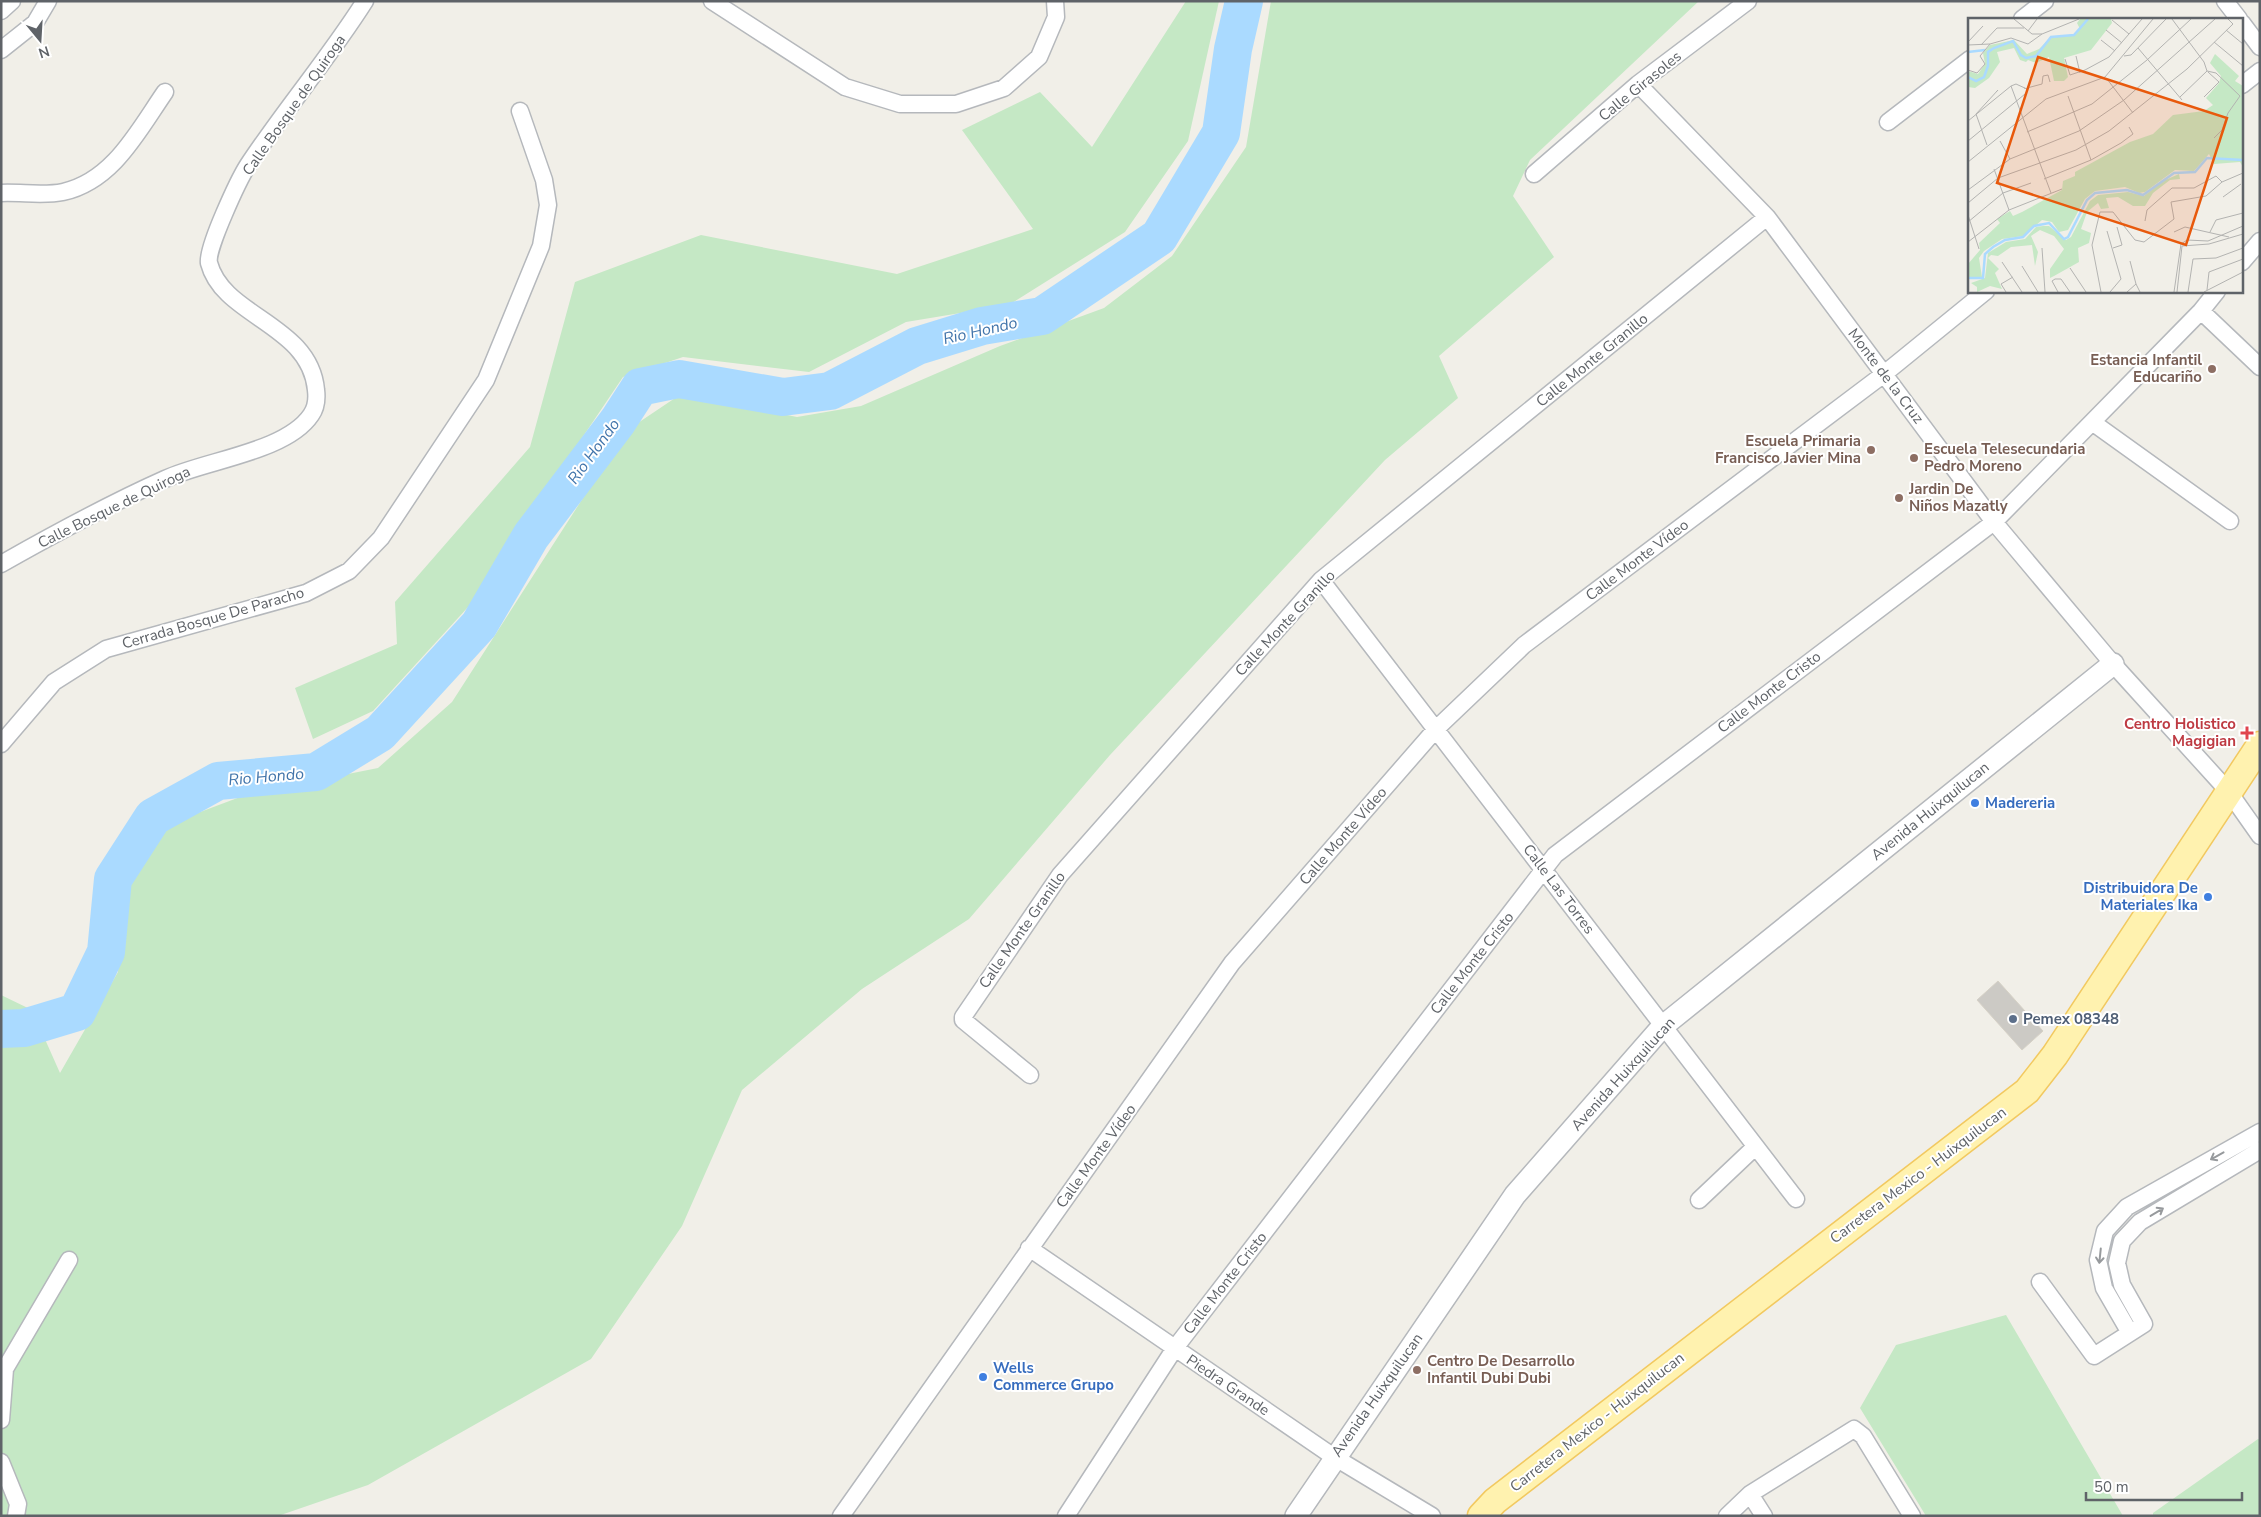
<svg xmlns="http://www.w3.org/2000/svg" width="2261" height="1517" viewBox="0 0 2261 1517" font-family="'Nunito Sans',sans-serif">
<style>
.green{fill:#c5e8c5}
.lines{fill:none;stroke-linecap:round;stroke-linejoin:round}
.river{stroke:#aadaff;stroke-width:38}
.building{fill:#cccac5;stroke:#d6d1c6}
.minor-casing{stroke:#b5b8bc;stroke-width:19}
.tertiary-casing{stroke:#b5b8bc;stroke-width:24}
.primary-casing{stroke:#f2c960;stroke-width:29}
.minor{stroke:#fff;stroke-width:16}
.tertiary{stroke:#fff;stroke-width:21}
.primary{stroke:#fff2af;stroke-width:26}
.oneway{stroke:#979a9d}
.education-dot{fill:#8d6e63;stroke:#fff;stroke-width:2}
.health-dot{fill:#e0444e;stroke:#fff;stroke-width:2}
.shop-dot{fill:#3f7fe0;stroke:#fff;stroke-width:2}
.service-dot{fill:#5c6f8a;stroke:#fff;stroke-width:2}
.labels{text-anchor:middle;stroke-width:4;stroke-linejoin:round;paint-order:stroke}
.street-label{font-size:15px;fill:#5f6368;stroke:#fff}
.education-label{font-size:15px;font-weight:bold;fill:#785e54;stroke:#fff;text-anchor:start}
.health-label{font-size:15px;font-weight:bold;fill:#be3a42;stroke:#fff;text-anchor:end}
.shop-label{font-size:15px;font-weight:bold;fill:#366cbe;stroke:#fff;text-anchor:start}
.service-label{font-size:15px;font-weight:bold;fill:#4e5e75;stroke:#fff;text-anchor:start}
.water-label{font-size:16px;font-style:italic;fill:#4174aa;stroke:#fff}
.inset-river{fill:none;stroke:#aadaff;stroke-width:2.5}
.inset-road{fill:none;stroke:#b3b3b1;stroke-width:1}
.view{fill:#e8590c;fill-opacity:0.15;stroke:#e8590c;stroke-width:2.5}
.inset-edge{fill:none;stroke:#5f6368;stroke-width:2.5}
</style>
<rect width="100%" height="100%" fill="#f1efe8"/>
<path class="green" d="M1186,1H1219L1188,141L1125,232L1009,305L906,322L809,372L683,357L623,377L469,606L373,711L313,739L295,688L397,644L395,602L530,447L575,282L701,235L897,274L1033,229L962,130L1040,92L1092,147Z
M1271,1H1699L1530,160L1513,196L1554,257L1439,356L1458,398L1385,460L1110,755L969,919L862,989L742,1090L682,1226L591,1359L368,1485L278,1516H1V995L32,1010L60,1073L118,972L123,880L171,823L248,794L378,768L452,702L626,431L681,394L797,417L861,406L1000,346L1104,308L1172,256L1246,147Z
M2006,1315L2123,1516H1926L1860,1408L1896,1345Z
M2258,1439L2260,1440V1516H2153V1513Z"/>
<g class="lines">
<path class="river" d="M1,1029L24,1028L77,1012L106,952L113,879L153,817L218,781L316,772L380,733L479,625L531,536L618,421L640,387L679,379L783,397L830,391L917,346L982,326L1042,316L1159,237L1221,133L1233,49L1244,1"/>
</g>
<path class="building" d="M1998,981L2043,1031L2022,1050L1977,1000Z"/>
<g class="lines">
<defs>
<path id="minor" d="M712,1L845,87L900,104H956L1004,88L1039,57L1056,17L1055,1
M2225,1L2239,19
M1,11L12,1
M2022,19L2045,1
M2242,23L2260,47
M1,50L35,23L48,1
M1638,84L1767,217L1994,522L2113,664L2229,792L2260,836
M2242,85L2260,71
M1888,122L1970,59
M1534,174L1638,84L1748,1
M1,193C21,192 44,196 63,192C113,181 138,131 165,92
M2242,262L2260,241
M2201,311L2260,367
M2092,422L2230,521
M1,564C54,534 109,504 165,479C206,460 286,452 311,415C316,408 317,398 316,390C310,324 223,317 209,263C206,249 239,179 248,165C285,109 329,58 365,1
M1321,580L1796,1199
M1,744L54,682L106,649L306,593L349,571L381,538L486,380L541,246L548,205L544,180L520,111
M1030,1075L963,1020V1017L1060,875L1321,580L1767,217
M1699,1200L1755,1147
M1029,1248L1334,1457L1432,1516
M2040,1282L2094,1356L2144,1324L2122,1285L2117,1263L2122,1241L2140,1222L2260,1150
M2130,1333L2104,1288L2098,1260L2105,1231L2127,1207L2260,1132
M1,1420L5,1369L69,1260
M1,1462L18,1504L16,1516
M1750,1494L1764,1516
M841,1516L1232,963L1436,729L1524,645L1884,374L1986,291
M1066,1516L1175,1348L1555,855L1994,522L2201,311L2217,291
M1727,1516L1750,1494L1854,1429L1863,1436L1912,1516"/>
<path id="tertiary" d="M1296,1516L1515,1195L1663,1026L2113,664"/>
<path id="primary" d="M1481,1516L1495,1501L2027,1091L2055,1055L2260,745"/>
</defs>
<use href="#minor" class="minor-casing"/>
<use href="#tertiary" class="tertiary-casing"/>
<use href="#primary" class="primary-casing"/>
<use href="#minor" class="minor"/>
<use href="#tertiary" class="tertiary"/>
<use href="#primary" class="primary"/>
</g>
<defs><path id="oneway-shaft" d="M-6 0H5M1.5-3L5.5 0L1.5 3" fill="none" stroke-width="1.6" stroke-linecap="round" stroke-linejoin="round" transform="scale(1.25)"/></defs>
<g class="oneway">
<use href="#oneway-shaft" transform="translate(2217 1156) rotate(151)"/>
<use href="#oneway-shaft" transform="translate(2157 1212) rotate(-31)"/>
<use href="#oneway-shaft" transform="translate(2100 1256) rotate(96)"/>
</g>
<g class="education-dot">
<circle cx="2212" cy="369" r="5"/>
<circle cx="1871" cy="450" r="5"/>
<circle cx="1914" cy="458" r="5"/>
<circle cx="1899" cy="498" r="5"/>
<circle cx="1417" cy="1370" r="5"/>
</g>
<path class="health-dot" d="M2244.5 725.5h5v5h5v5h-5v5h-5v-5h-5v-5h5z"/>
<g class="shop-dot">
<circle cx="1975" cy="803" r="5"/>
<circle cx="2208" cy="897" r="5"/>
<circle cx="983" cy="1377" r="5"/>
</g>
<circle class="service-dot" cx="2013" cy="1019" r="5"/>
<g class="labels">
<g class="street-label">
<text transform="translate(1640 86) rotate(-39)" y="5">Calle Girasoles</text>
<text transform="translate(294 105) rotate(-55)" y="5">Calle Bosque de Quiroga</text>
<text transform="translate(1592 360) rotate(-39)" y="5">Calle Monte Granillo</text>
<text transform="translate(1886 376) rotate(53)" y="5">Monte de la Cruz</text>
<text transform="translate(114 507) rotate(-26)" y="5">Calle Bosque de Quiroga</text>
<text transform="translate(1637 560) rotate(-37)" y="5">Calle Monte Vídeo</text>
<text transform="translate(213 618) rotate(-16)" y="5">Cerrada Bosque De Paracho</text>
<text transform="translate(1285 623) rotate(-47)" y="5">Calle Monte Granillo</text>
<text transform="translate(1769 692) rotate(-37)" y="5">Calle Monte Cristo</text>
<text transform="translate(1930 811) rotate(-39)" y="5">Avenida Huixquilucan</text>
<text transform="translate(1343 836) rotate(-49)" y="5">Calle Monte Vídeo</text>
<text transform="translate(1559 889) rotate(53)" y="5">Calle Las Torres</text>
<text transform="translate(1022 930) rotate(-55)" y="5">Calle Monte Granillo</text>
<text transform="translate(1472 963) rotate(-52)" y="5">Calle Monte Cristo</text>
<text transform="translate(1623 1074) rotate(-48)" y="5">Avenida Huixquilucan</text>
<text transform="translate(1096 1156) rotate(-54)" y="5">Calle Monte Vídeo</text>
<text transform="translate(1918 1175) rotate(-37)" y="5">Carretera Mexico - Huixquilucan</text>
<text transform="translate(1225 1283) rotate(-52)" y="5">Calle Monte Cristo</text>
<text transform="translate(1228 1385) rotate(34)" y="5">Piedra Grande</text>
<text transform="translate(1377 1395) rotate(-55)" y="5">Avenida Huixquilucan</text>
<text transform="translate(1597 1422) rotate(-38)" y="5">Carretera Mexico - Huixquilucan</text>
</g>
<g class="education-label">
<text x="2202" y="365" text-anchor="end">Estancia Infantil<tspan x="2202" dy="17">Educariño</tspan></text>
<text x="1861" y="446" text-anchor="end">Escuela Primaria<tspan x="1861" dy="17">Francisco Javier Mina</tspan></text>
<text x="1924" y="454">Escuela Telesecundaria<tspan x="1924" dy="17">Pedro Moreno</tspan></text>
<text x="1909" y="494">Jardin De<tspan x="1909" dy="17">Niños Mazatly</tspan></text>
<text x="1427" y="1366">Centro De Desarrollo<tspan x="1427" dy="17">Infantil Dubi Dubi</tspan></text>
</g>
<g class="health-label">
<text x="2236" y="729">Centro Holistico<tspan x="2236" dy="17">Magigian</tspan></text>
</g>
<g class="shop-label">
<text x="1985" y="808">Madereria</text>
<text x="2198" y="893" text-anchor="end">Distribuidora De<tspan x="2198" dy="17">Materiales Ika</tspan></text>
<text x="993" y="1373">Wells<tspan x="993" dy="17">Commerce Grupo</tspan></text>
</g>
<g class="service-label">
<text x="2023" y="1024">Pemex 08348</text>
</g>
<g class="water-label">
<text transform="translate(980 330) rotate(-13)" y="6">Rio Hondo</text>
<text transform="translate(593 451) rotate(-54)" y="6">Rio Hondo</text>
<text transform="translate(266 776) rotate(-5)" y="6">Rio Hondo</text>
</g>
</g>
<g transform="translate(1968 18)">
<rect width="275" height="275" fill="#f1efe8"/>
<path d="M112,1H143L144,5L123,32L96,40L100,59L96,63H86L81,39L68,45L60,42L58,44L52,42L46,30L29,34L32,44L21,60L7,70L0,69V53L10,56L17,46L15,35L22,27L46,22L59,36L71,31L83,19L106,17L112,11L109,5ZM247,36L271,58L267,63L275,68V149L272,144L246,146L241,136L226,153L207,152L177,174L171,175L157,169L127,173L117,181L100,212L91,214L84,204L74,202L55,218L34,221L16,233L11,240L14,259H0V246L12,232L11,225L32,205L29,201L42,193L45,198L54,194L94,172L95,163L107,158V154L162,124L185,116L205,97L236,93L245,87L238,80L251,65L253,58L242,45ZM211,156L212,161L202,162L185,175L177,188H165L150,179L138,180L141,190L133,191L130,185L119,194L113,211L123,215L121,225L110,230L111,244L86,258L82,260V251L96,231L86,218L72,212L63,218L70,234L67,248L64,227L43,229L30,238L23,237L20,240L31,251L27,255L34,271L22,268L9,274V269L3,265L17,260L20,235L38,224L57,221L68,209L75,208H81L98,222L103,219L122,183L130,177L160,174L176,178L195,163Z" fill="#c5e8c5"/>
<path class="inset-river" d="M0,34L17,32M0,59L8,63L16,59L20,48V34L26,30L45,23L53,37L58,40L68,38L83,19L106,17L120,1M0,260H15L17,236L25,229L37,222L55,219L66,208L81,205L96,221L100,219L119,182L127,175L159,172L175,177L206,155L227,154L239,140L275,142"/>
<path class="inset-road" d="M46,1L64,16H74M204,1L236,44L239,53M144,2L161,16M138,12L154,25M258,12L275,26M60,13L69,1M133,22L147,33M0,24L15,8M246,24L275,48M0,27L22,26L43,20L60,26L74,16L111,1M13,27L29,10H56M170,30L214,82M12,38L22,26M108,38L112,55M156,38L163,37L198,1M97,41L102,57L117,52L141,39L174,1M0,52L9,55L17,46L12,38M239,53L248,55L272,78L260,95L254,112L246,120M139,61L165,95M43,68L83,175M59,70L74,66L75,58L80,57L82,64M100,78L123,142M212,79L239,53M236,79L251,64L240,54M0,103L43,68L48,66L59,71L56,70M59,114L124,86L179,42L223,1M0,123L57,76M32,123L42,141M19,127L8,96L30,72L28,74M0,144L78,81L137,59L185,1M26,151L41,192M76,161L123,142L153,125L165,116L161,109M0,172L42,141L111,113L156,82L247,1M255,179L273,166M0,185L30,160L108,132L141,113L219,51L265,6L260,1M0,197L11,231M177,203L179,192L204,170H226L248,158L254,164M0,204L35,175L63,165M139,213L153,261L142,274M206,214L217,209L261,219M242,214L248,202L275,195M0,224L41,192L94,171M74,230L77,274M145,230L154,227L149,209M162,243L168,266M34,244L54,274M54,248L70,274M102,250L118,274M239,272L241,254L275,241M38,274L33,266L45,259M90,274L84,263L87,261H93L102,274M133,274L124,227L132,194H145L167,222L176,224L206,201L203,184L238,178L254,164L275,155M159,274L168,266L172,274M206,274L213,226L219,222L240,223L275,208M209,274L214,228L241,226L275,216M220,274L225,241L248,240L275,230M236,274L275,254"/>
<path class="view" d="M70,39L259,100L218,227L29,165Z"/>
<rect width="275" height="275" class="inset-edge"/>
</g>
<rect width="2261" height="1517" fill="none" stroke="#5f6368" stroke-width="5"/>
<g transform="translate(40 40) rotate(162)" stroke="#ffffff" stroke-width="4" paint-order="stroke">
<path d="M0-4L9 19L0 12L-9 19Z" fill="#5f6368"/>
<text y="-8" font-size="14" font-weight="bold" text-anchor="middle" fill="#5f6368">N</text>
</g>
<path d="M2086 1492v8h156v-8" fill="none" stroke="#5f6368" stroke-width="2.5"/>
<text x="2094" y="1492" font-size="15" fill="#5f6368" stroke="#ffffff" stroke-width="4" paint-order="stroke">50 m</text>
</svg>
